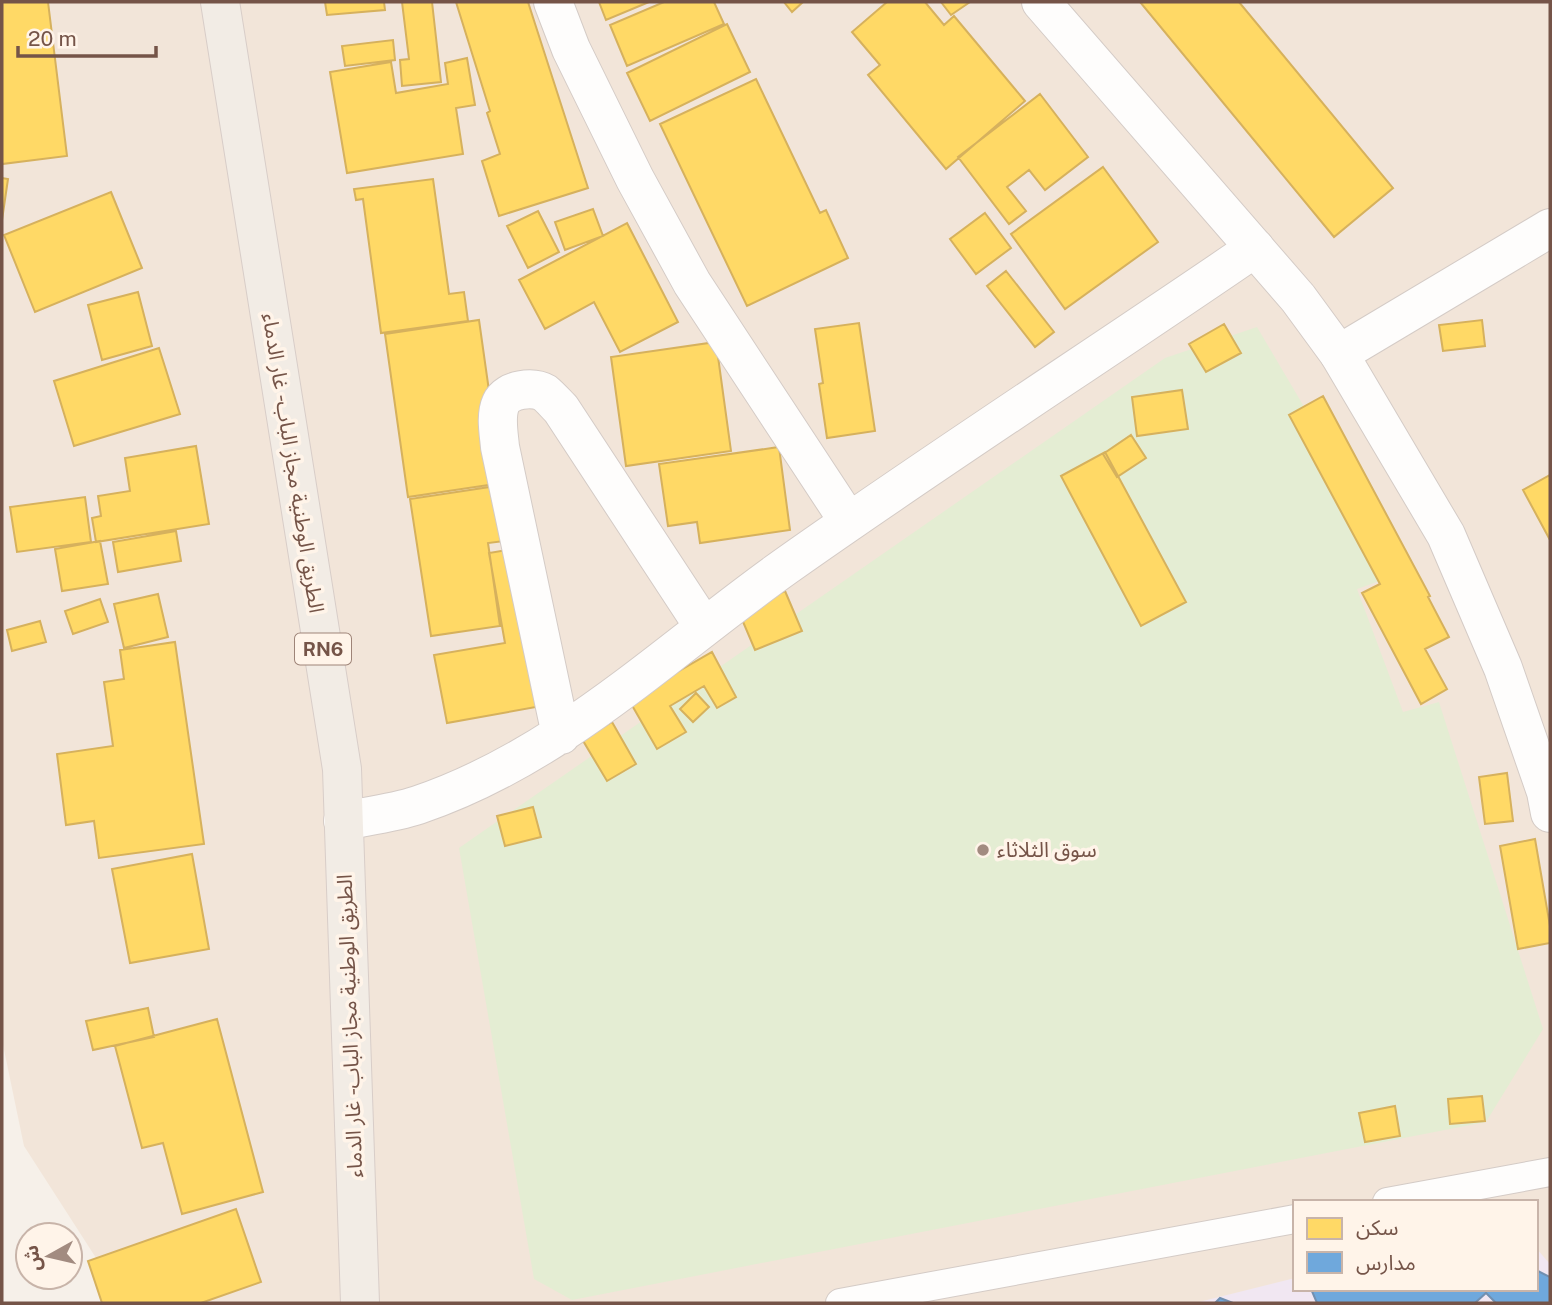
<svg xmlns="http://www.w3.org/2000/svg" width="1552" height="1305" viewBox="0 0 1552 1305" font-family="'Public Sans','Noto Sans Arabic',sans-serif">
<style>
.residential{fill:#f2e5d9;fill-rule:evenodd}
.education{fill:#f1e7f2}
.green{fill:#e4edd3}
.homes{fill:#ffd966;stroke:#d6b15d;stroke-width:2}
.schools{fill:#6fa8dc;stroke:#718fb0;stroke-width:2}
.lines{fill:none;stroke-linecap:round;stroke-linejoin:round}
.service-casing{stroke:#d4cbc6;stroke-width:30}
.minor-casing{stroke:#d4cbc6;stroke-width:40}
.tertiary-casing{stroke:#d4cbc6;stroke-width:40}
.primary-casing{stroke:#d8cdc8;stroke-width:40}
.service{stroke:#fefdfc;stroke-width:28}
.minor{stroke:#fefdfc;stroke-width:38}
.tertiary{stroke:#fefdfc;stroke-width:38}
.primary{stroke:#f2ece5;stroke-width:38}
.poi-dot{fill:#a28b80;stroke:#fff4e9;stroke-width:2.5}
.labels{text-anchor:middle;stroke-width:7;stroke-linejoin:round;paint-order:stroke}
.shield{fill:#fff4e9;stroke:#9e8478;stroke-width:2}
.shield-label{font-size:19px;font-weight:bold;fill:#755448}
.street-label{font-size:21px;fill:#755448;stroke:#fff4e9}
.poi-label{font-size:21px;fill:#755448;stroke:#fff4e9;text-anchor:start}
</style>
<rect width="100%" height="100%" fill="#f6f0e9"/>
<path class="residential" d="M2,2H1550V1303H125L24,1146L2,1040ZM1295,1202H1536V1289H1295Z"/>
<path class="education" d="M1536,1248L1550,1264V1303H1195L1295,1278V1289H1536Z"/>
<path class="green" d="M1257,327L1402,573L1357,589L1403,712L1439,702L1543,1029L1486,1122L572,1300L534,1279L459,848L1165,358Z"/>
<path class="homes" d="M2,2H48L67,156L2,164Z
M325,2H384L385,10L327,15Z
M402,2H432L441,82L402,86L400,60L409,59Z
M456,2H528L588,188L499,216L482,161L500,154L487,113L490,111Z
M599,2H649L606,20Z
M664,2H714L724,24L627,66L610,25Z
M784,2H803L792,12Z
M887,2H925L944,25L954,16L1025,101L946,169L868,75L880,65L852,32Z
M941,2H970L951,15Z
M1140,2H1239L1393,188L1334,237Z
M727,24L750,72L650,121L627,73Z
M393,40L395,60L345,66L342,46Z
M467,58L475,105L456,108L463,154L347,173L330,72L391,62L396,93L448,84L445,63Z
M756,79L820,213L826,210L848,258L747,306L660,124Z
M1040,94L1088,157L1045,190L1029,170L1007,187L1026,211L1009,224L958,157Z
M1103,167L1158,242L1065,309L1011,234Z
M2,178L8,179L2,220Z
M433,179L449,294L464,292L468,321L381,333L363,199L356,200L354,189Z
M111,192L142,268L35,312L4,235Z
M593,209L603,236L565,250L555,222Z
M538,211L559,252L528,268L507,226Z
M985,213L1011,248L976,274L950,239Z
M627,223L678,322L620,352L594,302L545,329L519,280Z
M1006,271L1054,332L1035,347L987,286Z
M138,292L152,346L102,360L88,305Z
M479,320L502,483L408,497L385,334Z
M1482,320L1485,346L1443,351L1439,325Z
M859,323L875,431L827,438L819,384L823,383L815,329Z
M1224,324L1241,353L1206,372L1189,344Z
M716,342L731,451L626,466L611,357Z
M159,348L180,414L74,446L54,381Z
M1182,390L1188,429L1137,436L1132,397Z
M1323,396L1430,596L1428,597L1449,637L1425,649L1447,689L1421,704L1362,593L1380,584L1289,415Z
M1131,435L1146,458L1117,477L1103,454Z
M196,446L209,524L96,542L92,518L101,516L98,496L130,491L125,458Z
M779,447L790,530L700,543L697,522L668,526L659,464Z
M1105,452L1186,602L1141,626L1061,476Z
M1550,475V540L1523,490Z
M503,485L512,540L488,543L500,626L431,636L410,499Z
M85,497L91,542L17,552L10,507Z
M176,531L181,561L118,572L113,542Z
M100,541L108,584L62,591L55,549Z
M519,548L547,705L447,723L434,655L505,643L489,553Z
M785,591L802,631L755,650L738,610Z
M158,594L168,637L124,648L114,604Z
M100,599L108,622L73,634L65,611Z
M40,621L46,642L12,651L7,630Z
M175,642L204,844L99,858L94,821L66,825L57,754L113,746L104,682L124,679L120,650Z
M712,652L736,697L717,708L704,686L670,706L686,732L657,749L629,700Z
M696,693L709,707L693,722L680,709Z
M612,722L636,764L607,781L582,739Z
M1507,773L1513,821L1485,824L1479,777Z
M533,807L541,837L505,846L497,816Z
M1535,839L1550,926V943L1518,949L1500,846Z
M192,854L209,949L130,963L112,869Z
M148,1008L154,1037L93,1050L86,1021Z
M217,1019L263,1192L182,1214L163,1143L142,1148L115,1046Z
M1482,1096L1485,1121L1450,1124L1448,1099Z
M1395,1106L1400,1136L1365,1142L1359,1113Z
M236,1209L261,1282L201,1303H102L88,1261Z"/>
<path class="schools" d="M1536,1270L1550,1277V1303H1496L1486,1293L1475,1303H1317L1311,1289H1536Z
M1220,1298L1233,1303H1215Z"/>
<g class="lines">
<defs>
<path id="service" d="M1387,1202L1550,1172
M840,1303L1295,1219"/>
<path id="minor" d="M553,2L571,49L635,179L692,283L849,522
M1339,354L1550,228
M561,735L500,447C499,434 495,416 501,403C507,389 533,386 545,393C550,397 556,404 561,409L704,627
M343,821C368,816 394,813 418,805C560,757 666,651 786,566C940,457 1099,355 1255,248"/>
<path id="tertiary" d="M1041,2L1298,298L1339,354L1446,535L1503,668L1546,792L1550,813"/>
<path id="primary" d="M220,2L342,769L360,1303"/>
</defs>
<use href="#service" class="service-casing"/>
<use href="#minor" class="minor-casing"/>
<use href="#tertiary" class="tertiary-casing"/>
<use href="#primary" class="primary-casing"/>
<use href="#service" class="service"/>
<use href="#minor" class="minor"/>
<use href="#tertiary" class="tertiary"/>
<use href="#primary" class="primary"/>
</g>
<circle class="poi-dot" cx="983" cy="850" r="7"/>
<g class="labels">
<rect class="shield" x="295" y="633.5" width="56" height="31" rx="5"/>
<g class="shield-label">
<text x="323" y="656">RN6</text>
</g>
<g class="street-label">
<text transform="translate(293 463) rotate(81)" y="7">الطريق الوطنية مجاز الباب - غار الدماء</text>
<text transform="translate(350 1026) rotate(-92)" y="7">الطريق الوطنية مجاز الباب - غار الدماء</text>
</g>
<g class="poi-label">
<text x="997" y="857">سوق الثلاثاء</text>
</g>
</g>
<rect width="1552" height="1305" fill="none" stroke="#755448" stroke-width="7"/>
<rect x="1293" y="1200" width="245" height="91" fill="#fff4e9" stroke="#c8b4a9" stroke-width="2"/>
<rect x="1307" y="1218" width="35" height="21" fill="#ffd966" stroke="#c8b4a9" stroke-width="2"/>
<text x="1356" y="1235" font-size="21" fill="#755448">سكن</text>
<rect x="1307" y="1252" width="35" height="21" fill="#6fa8dc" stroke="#c8b4a9" stroke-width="2"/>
<text x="1356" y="1270" font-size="21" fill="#755448">مدارس</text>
<g transform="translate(49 1256) rotate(262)"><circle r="33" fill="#fff4e9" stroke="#c8b4a9" stroke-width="2"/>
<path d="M0-5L12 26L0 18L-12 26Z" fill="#a28b80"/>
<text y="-10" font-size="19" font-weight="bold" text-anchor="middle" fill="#755448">ش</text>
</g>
<path d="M18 46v10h138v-10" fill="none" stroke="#755448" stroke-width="3.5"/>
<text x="28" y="46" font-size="21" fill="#755448" stroke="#fff4e9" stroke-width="5" paint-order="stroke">20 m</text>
</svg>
